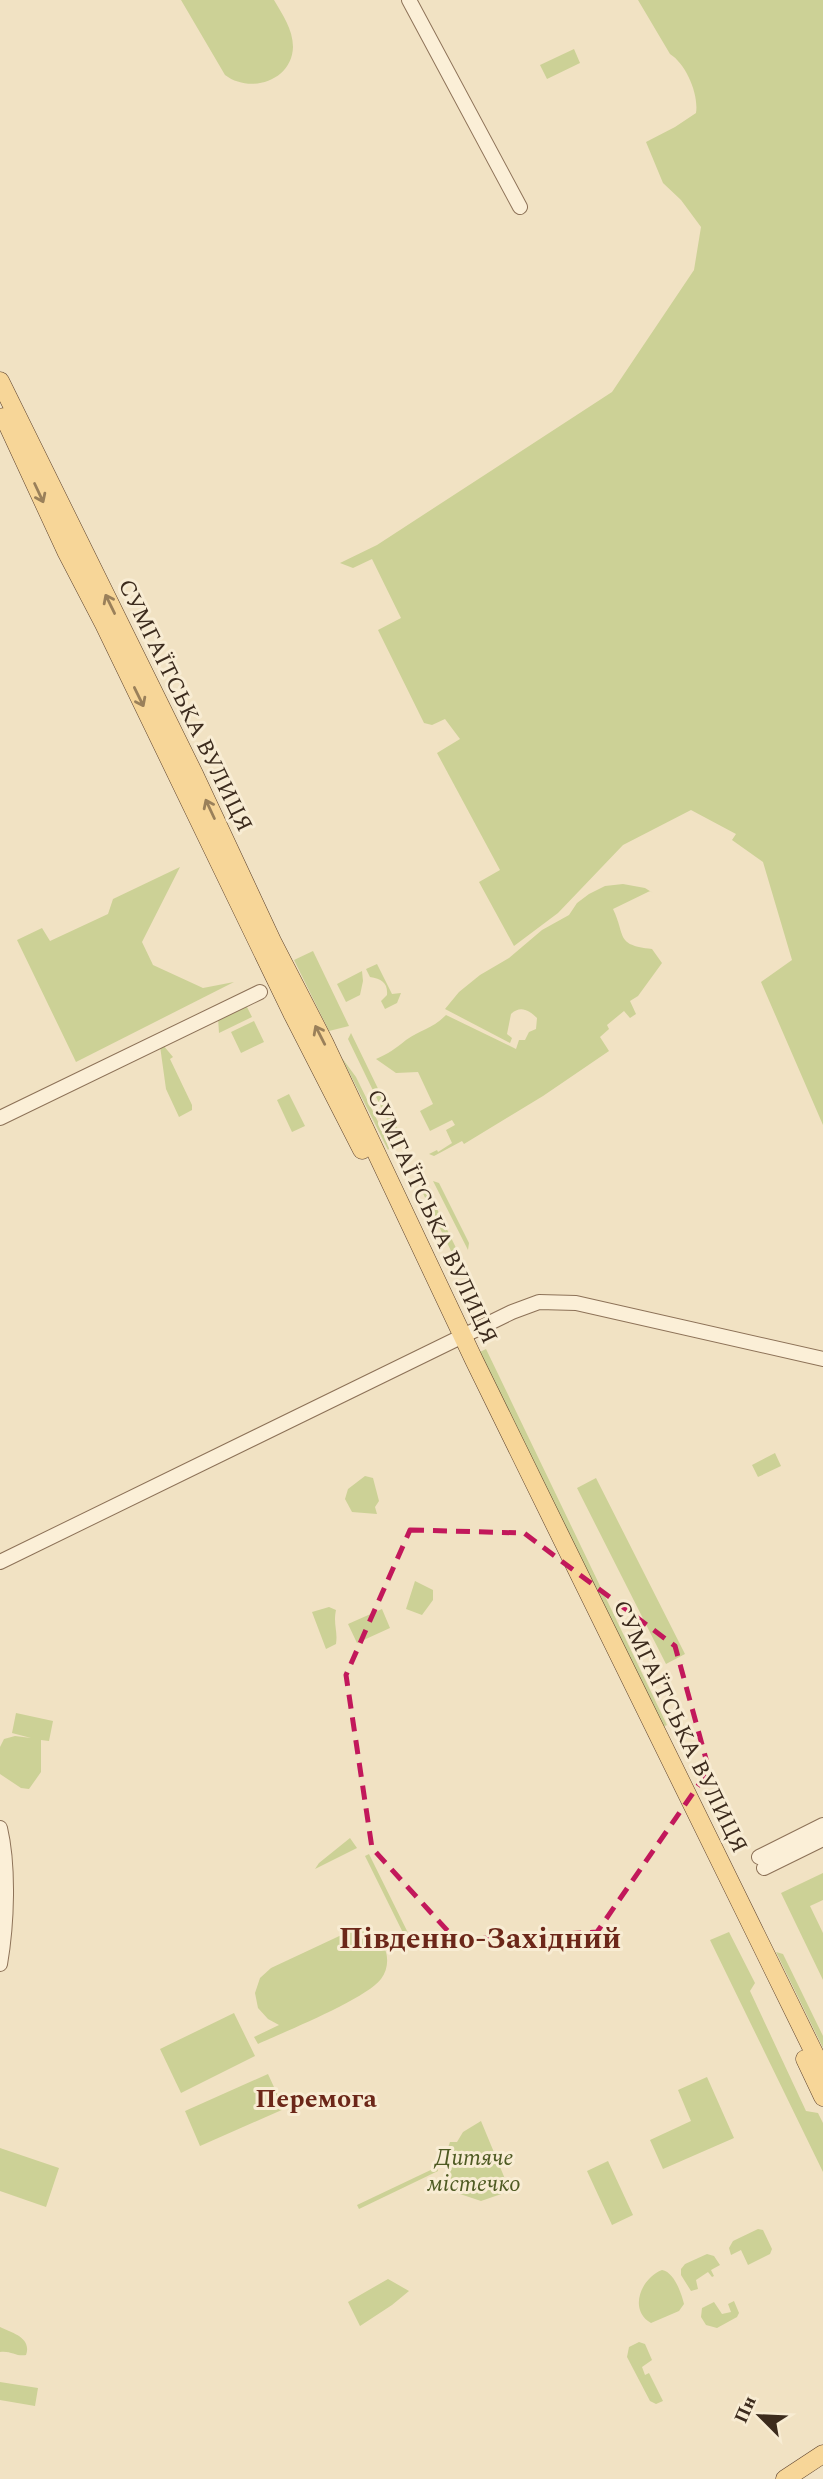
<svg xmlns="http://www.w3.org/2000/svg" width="823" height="2479" viewBox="0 0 823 2479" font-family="Spectral,serif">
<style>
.green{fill:#ccd196}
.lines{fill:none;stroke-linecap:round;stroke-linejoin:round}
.minor-casing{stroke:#8d7258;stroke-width:16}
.major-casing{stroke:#5b402c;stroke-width:19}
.minor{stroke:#fbefd7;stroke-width:14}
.major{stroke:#f7d698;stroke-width:18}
.oneway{stroke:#9a805a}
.marked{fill:none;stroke:#c2185b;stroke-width:5;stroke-dasharray:14 9;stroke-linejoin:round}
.labels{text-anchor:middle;stroke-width:6;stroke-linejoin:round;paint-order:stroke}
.street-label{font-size:23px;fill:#3c2b1d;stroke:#f8ecd3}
.park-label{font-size:23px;font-style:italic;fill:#4e5a22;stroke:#f8ecd3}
.quarter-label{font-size:26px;font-weight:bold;fill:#6c2719;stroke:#f8ecd3}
.district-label{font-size:30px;font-weight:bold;fill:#6c2719;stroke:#f8ecd3}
</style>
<rect width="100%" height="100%" fill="#f1e2c3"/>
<path class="green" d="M181,0H274C282,14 293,29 293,47C292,81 250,94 225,75Z
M638,0H823V1125L761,982L792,960L763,862L732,840L736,834L691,810L623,845L558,913L514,946L479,882L500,870L437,753L460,739L445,719L432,725L424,723L378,630L401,618L372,559L353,568L340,563L377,545L612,392L694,270L701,227L681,200L663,183L646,142L675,127L696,113C699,94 686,64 670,54Z
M574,49L580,63L547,79L540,65Z
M180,867L142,942L153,965L203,988L234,982L76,1062L17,940L42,928L50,941L108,914L113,899Z
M623,884L645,888L653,893L650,891L613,909C626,936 615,945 652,949L662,963L638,996L630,1001L636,1014L630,1018L624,1011L607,1025L609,1029L600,1037L609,1051L543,1096L464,1144L462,1141L434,1156L429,1154L437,1150L438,1152L452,1143L446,1130L455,1125L452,1120L430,1131L420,1111L433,1104L418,1072L396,1073L376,1059C388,1054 396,1048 406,1040C420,1030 432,1029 446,1015L516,1049L519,1040H525L529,1032L536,1029L537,1018C529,1010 520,1005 511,1014L507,1034L512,1038L510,1043L445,1009L459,992L480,975L509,958L542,930L569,915L577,903L589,894L605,886Z
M313,951L349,1026L329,1031L294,960Z
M377,964L392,994L401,993L397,1003L385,1009L381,1001L387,995C388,983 382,979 370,977L366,969Z
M362,971L363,981L360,995L346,1002L337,984Z
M246,1005L252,1017L219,1033L218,1018Z
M254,1021L264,1042L241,1053L231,1032Z
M351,1033L402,1138L397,1140L348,1039Z
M163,1045L173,1057L170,1059L192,1105V1110L179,1117L166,1089L160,1046Z
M342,1058L356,1077L388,1142L390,1147L388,1150Z
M289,1094L305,1126L292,1132L277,1100Z
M418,1170L459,1254L452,1253L417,1181Z
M433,1181L439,1183L469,1243L468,1250Z
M486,1349L667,1725L659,1729L478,1353Z
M775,1453L781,1466L758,1477L752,1465Z
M365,1476L373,1478L379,1501L375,1507L377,1514L352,1512L345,1499L348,1489Z
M596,1478L685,1654L666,1664L577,1488Z
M415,1581L433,1590V1600L422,1615L406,1609Z
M329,1607L336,1610C333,1624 338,1631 336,1644L326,1649L312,1612Z
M382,1609L390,1628L357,1643L348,1624Z
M16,1713L53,1721L49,1741L41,1740V1772L29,1789L21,1788L0,1774V1747L4,1739L15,1736L31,1738L12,1733Z
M350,1838L357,1848L315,1869L319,1863Z
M369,1854L414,1945L410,1947L365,1856Z
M823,1873V1900L810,1906L823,1933V1980L781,1893Z
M350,1931C361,1929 371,1931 379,1940C389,1950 390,1967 381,1979C366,1999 284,2032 258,2044L254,2037L279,2025L268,2019L258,2008L255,1993L260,1978L271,1968Z
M729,1932L755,1983L750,1991L806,2111L818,2113L823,2123V2172L710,1940Z
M776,1952L783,1954L823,2036V2048Z
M234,2013L255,2056L181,2093L160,2049Z
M268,2074L284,2109L200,2146L185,2111Z
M707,2077L734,2138L663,2169L650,2140L691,2121L678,2090Z
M481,2121L510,2191L481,2201L454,2192L445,2156L450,2142H457L463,2132Z
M0,2148L59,2168L46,2207L0,2191Z
M608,2161L633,2215L612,2225L587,2171Z
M437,2167L438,2171L359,2209L357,2205Z
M758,2229L763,2230L772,2249L770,2254L748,2265L741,2250L731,2255L729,2248L733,2241Z
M707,2254L714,2256L720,2265L711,2270L714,2276L712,2277L708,2272L696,2280L698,2289L691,2291L681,2275V2269L685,2264Z
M662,2270C674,2272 681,2292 684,2304L679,2311L651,2323C628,2310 641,2278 662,2270Z
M388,2279L409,2291L392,2305L360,2326L348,2302Z
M734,2301L739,2313L737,2317L717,2328L706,2325L701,2317L702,2308L714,2302L722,2314L731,2312L728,2304Z
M0,2327C13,2333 32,2338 26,2355C17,2357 10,2350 0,2352Z
M639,2342L645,2344L652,2360L642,2367L645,2375L649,2373L663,2401L656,2404L650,2401L627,2357L629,2347Z
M0,2382L38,2388L35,2406L0,2400Z"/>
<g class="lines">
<defs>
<path id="minor" d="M409,0L520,207
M0,1118L260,992
M0,1562L512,1312L539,1302L576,1303L823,1359
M0,1828C9,1866 7,1924 0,1964
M759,1857L823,1825
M764,1868L823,1839"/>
<path id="major" d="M0,381L194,774L272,941L324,1042L474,1360L823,2071
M4,417L66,551L104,624L293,1015L362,1150
M805,2059L823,2097
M785,2479L823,2454"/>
</defs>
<use href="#minor" class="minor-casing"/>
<use href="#major" class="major-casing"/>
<use href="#minor" class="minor"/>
<use href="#major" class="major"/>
</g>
<defs><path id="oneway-shaft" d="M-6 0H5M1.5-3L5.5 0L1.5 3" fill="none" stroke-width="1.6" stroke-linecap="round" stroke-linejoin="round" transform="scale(1.75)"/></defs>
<g class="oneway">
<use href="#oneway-shaft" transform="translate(39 493) rotate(65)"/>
<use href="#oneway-shaft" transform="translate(110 604) rotate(-116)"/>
<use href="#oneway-shaft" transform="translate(139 697) rotate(64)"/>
<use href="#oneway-shaft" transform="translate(210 809) rotate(-115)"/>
<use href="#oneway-shaft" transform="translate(320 1035) rotate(-117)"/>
</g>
<path class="marked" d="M410,1530L524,1533L675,1646L709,1770L597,1932L456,1940L372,1848L346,1675Z"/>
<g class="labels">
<g class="street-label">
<text transform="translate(186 705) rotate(64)" y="8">СУМГАЇТСЬКА ВУЛИЦЯ</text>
<text transform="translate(433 1216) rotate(65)" y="8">СУМГАЇТСЬКА ВУЛИЦЯ</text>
<text transform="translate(681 1726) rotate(64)" y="8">СУМГАЇТСЬКА ВУЛИЦЯ</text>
</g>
<g class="park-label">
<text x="474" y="2165">Дитяче<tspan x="474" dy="26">містечко</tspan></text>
</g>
<g class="quarter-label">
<text x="316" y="2107">Перемога</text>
</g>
<g class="district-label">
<text x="480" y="1948">Південно-Західний</text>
</g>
</g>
<g transform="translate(760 2416) rotate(294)" stroke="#f8ecd3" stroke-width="5" paint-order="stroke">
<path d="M0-5L12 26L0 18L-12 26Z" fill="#3c2b1d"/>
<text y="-10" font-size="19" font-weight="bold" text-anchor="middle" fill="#3c2b1d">Пн</text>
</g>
</svg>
